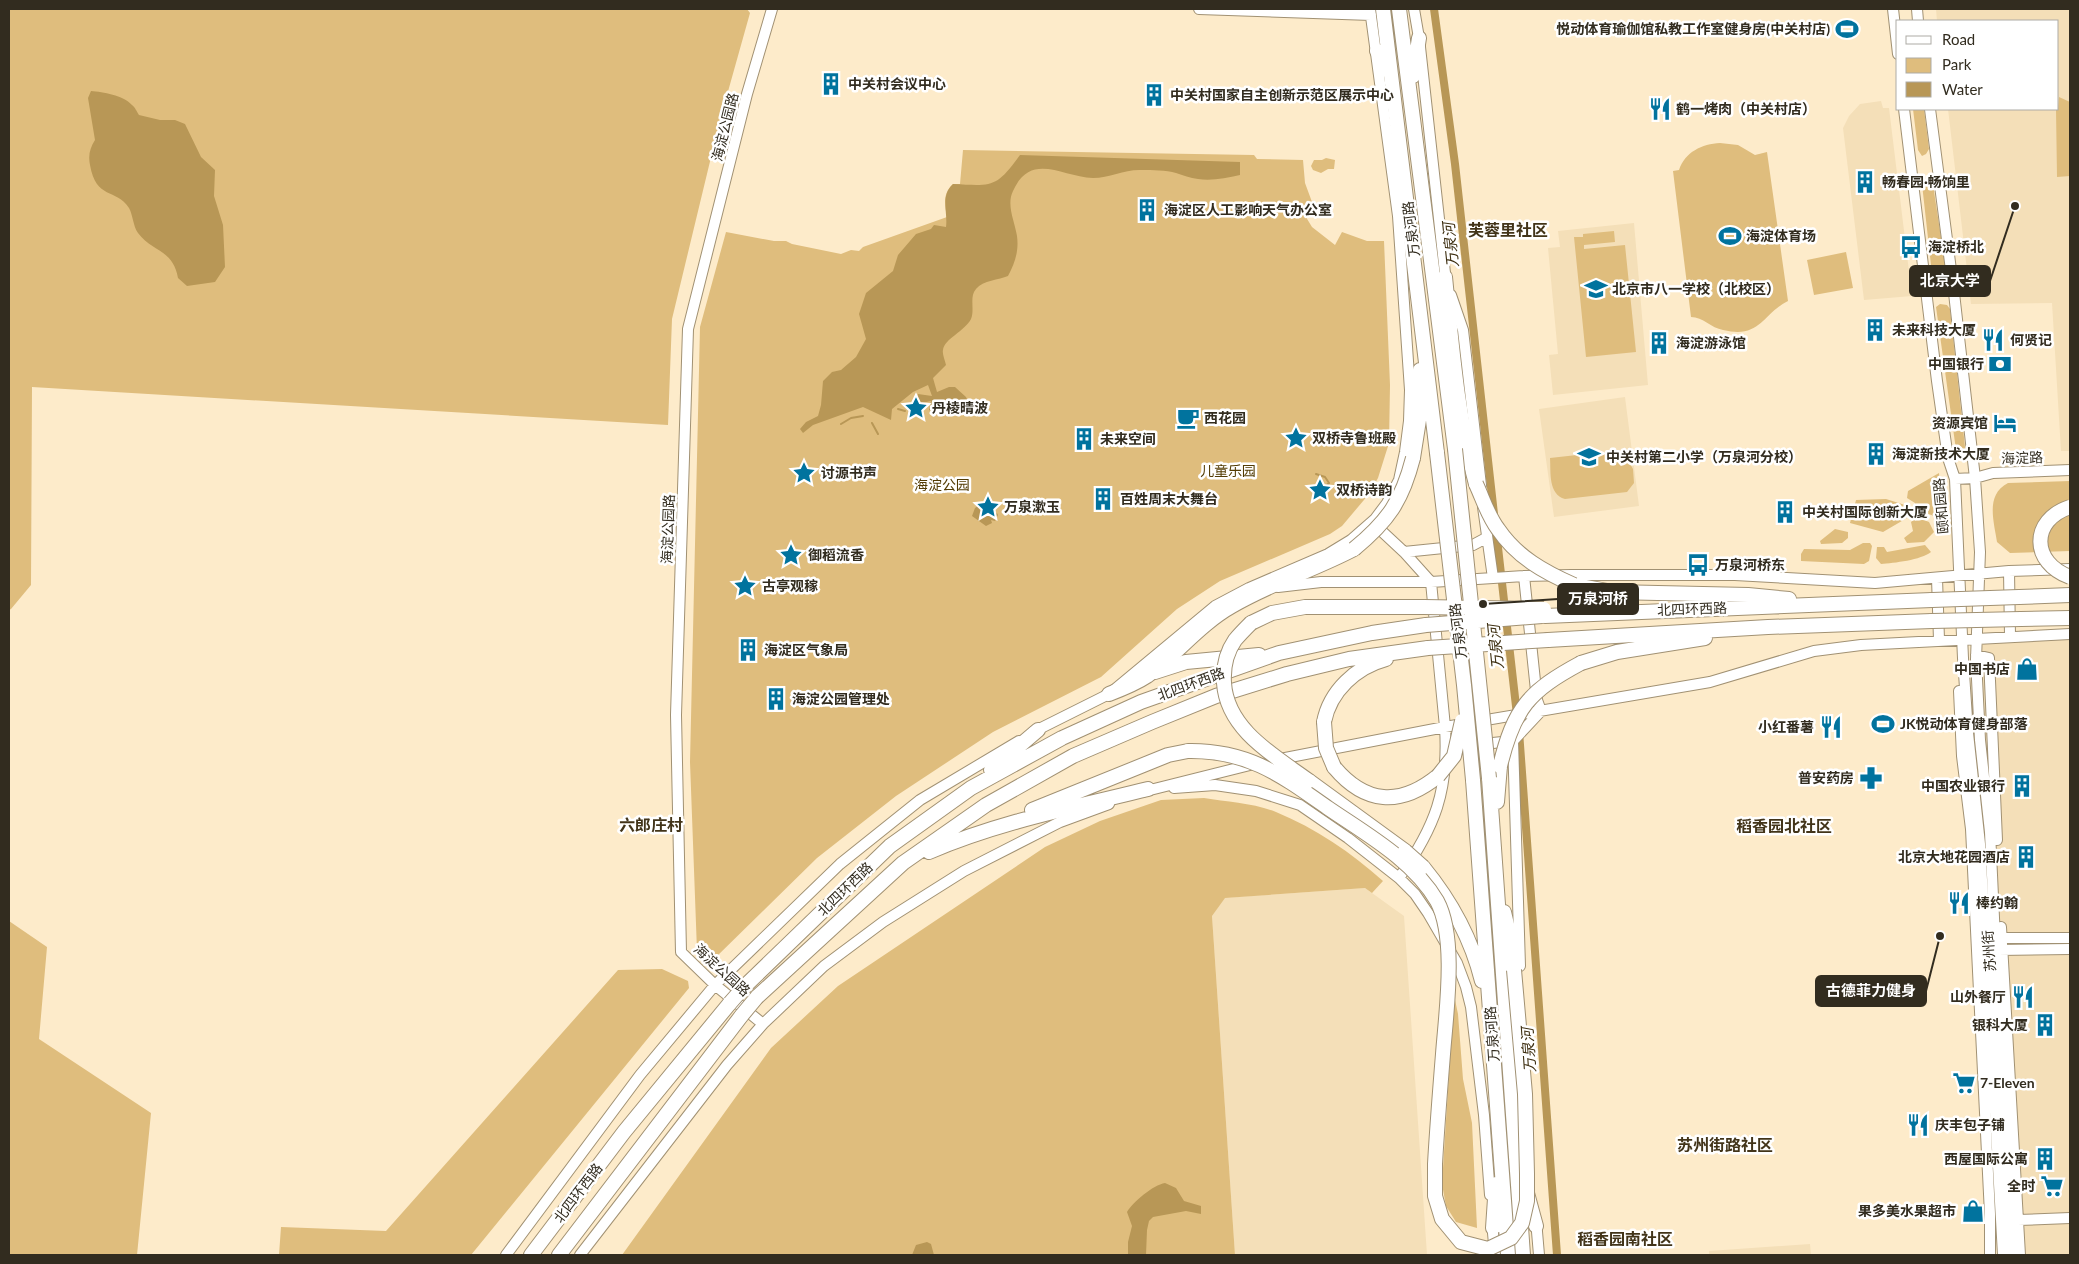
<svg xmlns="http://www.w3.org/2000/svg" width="2079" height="1264" viewBox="0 0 2079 1264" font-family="Lato,'Noto Sans SC',sans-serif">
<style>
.built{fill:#f4dfb8}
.green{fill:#dfbd7d}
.water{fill:#b89756}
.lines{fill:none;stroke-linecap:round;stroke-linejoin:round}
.stream{stroke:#b89756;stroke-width:2}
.canal{stroke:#b89756;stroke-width:8}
.secondary-casing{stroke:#a19173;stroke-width:12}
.highway-casing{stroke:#a19173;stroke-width:16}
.secondary{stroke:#fff;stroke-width:10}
.highway{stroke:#fff;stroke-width:14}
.highway-bridge-casing{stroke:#a19173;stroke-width:16;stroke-linecap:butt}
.highway-bridge{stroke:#fff;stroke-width:14}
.labels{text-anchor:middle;stroke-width:5;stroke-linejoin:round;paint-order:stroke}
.poi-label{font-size:14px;font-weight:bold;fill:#322c1f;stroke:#fff;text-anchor:start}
.street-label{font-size:14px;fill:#322c1f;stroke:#fff}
.park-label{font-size:14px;fill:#533c04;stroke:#fff}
.water-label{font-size:15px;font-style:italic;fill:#3d2e10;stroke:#fff}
.quarter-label{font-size:16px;font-weight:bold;fill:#423419;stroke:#fff}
.leader{fill:none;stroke:#322c1f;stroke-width:2}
.callout-dot{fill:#322c1f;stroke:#fff;stroke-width:2}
.callout{fill:#322c1f;stroke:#322c1f;stroke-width:2}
.callout-label{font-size:15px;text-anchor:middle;font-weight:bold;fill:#fff}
</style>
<rect width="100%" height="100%" fill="#fdebca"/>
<path class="built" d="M1936,9H2070V451H2061L2052,303L1971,304L1948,109H2058V21H1937Z
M1881,101L1883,108H1889L1912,296L1864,300L1843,128L1849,116L1860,104Z
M1634,223L1648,385L1553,395L1549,355L1558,354L1548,248L1560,247L1558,231Z
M1625,397L1639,506L1554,517L1539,409Z
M2070,633V1255H2012L1976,638Z
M1365,888L1404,916L1427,1255H1235L1212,916L1224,898Z
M1810,1244L1811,1255H1709V1251Z"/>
<path class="green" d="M9,9H747L750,13L720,120L672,319L668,425L32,387L31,585L11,609L9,610Z
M2059,97L2070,102V176L2057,177L2056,109H2058Z
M1913,109H1924L1929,149L1926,154L1922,156L1918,150Z
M1720,143L1738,145L1755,155L1767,152L1788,301C1762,314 1761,339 1723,330C1711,328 1703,317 1691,317L1673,171L1679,170C1685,152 1702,144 1720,143Z
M963,150L1254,155L1257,159L1303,160L1305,183L1312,202L1301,209L1312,227L1335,245L1342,232L1367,241H1384L1390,385L1389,443L1378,478L1369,494L1342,526L1330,534L1220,581L1177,609L1101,677L993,732L896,796L817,858L713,960L697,951L690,762L700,327L726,232L774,241H786L792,244L841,254L851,250L859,251L863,247L947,217C945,205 942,194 953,184H960Z
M1326,158L1335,160L1334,169H1328L1321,173L1313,170L1311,166L1314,160H1322Z
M1926,179L1932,181L1933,185L1946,270L1943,278L1934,279L1932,274L1922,184Z
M1614,231L1615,242L1584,245V249L1625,245L1636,352L1586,357L1574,237H1583V234Z
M1846,252L1853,288L1814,295L1807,260Z
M1940,304L1947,305L1950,309L1966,456L1957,457L1936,307Z
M1631,449L1632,456L1626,457L1633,469L1634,483L1627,492L1565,499C1548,494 1551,473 1550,458Z
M1939,473L1942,519L1915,509V503L1907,498L1908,491Z
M2070,481V551L2010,553L1997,542C1994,521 1985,495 2008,483Z
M1886,499L1905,505L1907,518L1883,532L1850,523L1856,500Z
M1917,517L1929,522L1934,532L1924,542L1907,543L1904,538L1913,531L1911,522Z
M1835,529L1848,532V538L1842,543L1821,544L1820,541Z
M1863,543H1870L1872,546L1869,561L1864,564L1801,561V554L1804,549L1850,550Z
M1925,545L1931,552C1921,560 1894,563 1881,564L1876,558L1877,547H1884L1887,552Z
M1204,798C1227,802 1254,803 1276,812C1315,828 1352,853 1383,881L1372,893L1365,888L1225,898L1212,916L1235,1255H622L771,1048L838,986L1045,847L1100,821L1161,800Z
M9,921L47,947L39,1039L151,1113L137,1255H9Z
M662,969L688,981L689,988L471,1255H279L281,1227L386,1231L618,970Z
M1454,995L1458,1014L1463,1079L1472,1123L1477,1228L1456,1222L1446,1206L1442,1184Z"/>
<path class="water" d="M91,91C103,92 123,95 132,105C135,107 137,112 139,115L160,120H175L185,124L201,157L215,170L214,196L223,225L225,267L215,282L187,286L178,278C173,249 152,252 138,233C133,226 133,215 129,208C116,188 96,200 90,165C88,155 90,148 95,140L88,98Z
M1020,155L1240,162V175C1226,178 1212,181 1198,179C1190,178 1183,175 1176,173C1166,170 1152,170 1142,170C1125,169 1110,178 1093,178C1062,177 1031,151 1013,191C1006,205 1015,222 1017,236C1019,251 1015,263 1008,276C999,280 983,280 976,289C969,297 975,309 971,319C965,331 944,339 943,350C942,354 945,360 946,365L933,378L937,392L949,387H955L966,397L969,404H962L947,399L941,405L938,414L929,410L931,401L917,404L918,394L932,396L928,385L913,392L892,409L891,420L863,407L813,425L803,433L800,429L806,422L818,416L821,405L823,381L832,372L841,370L856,357L866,339L859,314L866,293L893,271L898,255L916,234L931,229L934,225L946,227C948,212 940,196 953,184C993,186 996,188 1020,155Z
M982,503L986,514L994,515L997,513L998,515L995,521L991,520L992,523L986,526L972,516L975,508Z
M1165,1183L1176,1188L1184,1201L1201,1206V1214L1186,1211L1153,1217L1149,1221L1147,1230L1146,1255H1128V1242L1132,1226L1127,1212C1133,1202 1153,1185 1165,1183Z
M927,1242L931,1244L934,1255H912L916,1245Z"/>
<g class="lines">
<path class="stream" d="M898,409L905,411
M872,423L878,434
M841,424L851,418L863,416
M1316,487L1323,488L1329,483L1325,477L1316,474"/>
<path class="canal" d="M1434,9L1455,164L1494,514
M1496,530L1517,715
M1519,731L1557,1255"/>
<defs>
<path id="secondary" d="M1199,9L1371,15
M1414,9L1419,38L1446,282
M1893,9L1898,54
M1917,9L1918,21
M1904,109L1937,381L1948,458L1955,479L1963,658L1968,733L1980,844L2003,1255
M1930,109L1954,293L1975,478L1980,552L1976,659L1980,740L1990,832L2002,1089L2012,1255
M1451,295L1463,330L1481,485
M1955,479L1975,478L1993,473L2070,470
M1483,507L1493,578
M1374,524L1404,552L1431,582L1445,727C1449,791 1435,827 1399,878
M1404,552L1473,545L1486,538
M2009,571L2010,636
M1937,578L1939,640
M1278,587L1321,582H1431L1524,576L1571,575H1735L1875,583L2009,571L2070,569
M1976,655L1989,658L1997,840
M1959,691L1962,756L1971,829L1990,1214V1255
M1033,732L1109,694L1215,606L1249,588L1328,554L1351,540L1375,519L1387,503L1399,480L1405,452L1409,421L1410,390L1398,216L1370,9
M1464,746L1512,741
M1275,760L1445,727L1710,682L1814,651L1861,645L2070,634
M1174,788L1215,785L1256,791L1300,805L1348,838L1399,878L1415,894L1428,913L1457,963L1466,987L1471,1007L1484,1115L1490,1195
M1142,792L1254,764
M2001,927L2020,1255
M1996,938H2070
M1998,950L2070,949
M1520,966L1513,741L1541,711L1537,700L1524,576
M763,1024L715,985L681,952L676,715L688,329L747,94L772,9
M1536,1220L1539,1255
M2018,1220L2070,1218
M1492,1222L1495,1255
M506,1255L640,1075L715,985L840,864L920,800L1019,741
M580,1255L727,1065L763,1024L824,966L883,922L964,871L1060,822L1109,804"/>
<path id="highway" d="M1383,9L1437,453
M1399,9L1455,449
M1377,51L1390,73
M1413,76L1419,38
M1445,277C1452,346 1457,416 1476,484
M1413,458L1419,420L1420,370
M1574,585L1613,592L1748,595L1789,599
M2019,597L2070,595
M1545,616L1932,600
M2021,619L2070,618
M1251,623L1272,613L1305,607H1424
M1548,640L1768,627L1932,621
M1581,663L1617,652L1705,638
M1155,672L1186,662L1259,655
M1109,694C1122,689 1135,684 1147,676C1177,654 1200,624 1232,606C1271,583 1314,570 1354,549
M1324,722C1330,691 1356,667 1386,659
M1334,767C1365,804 1400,807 1438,776
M991,770L1038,730
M1489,778L1523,1255
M1473,780L1508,1255
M1309,781L1405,851
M1497,802L1500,766
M1032,810L1168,755L1188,751
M929,852C999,822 1075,807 1148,789
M1423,867C1451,901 1471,937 1482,981
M1504,912L1509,933L1514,970
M745,986L890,846L971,788L1062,738L1141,702L1279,653L1372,633L1426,625
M757,997L903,863L986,805L1073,756L1152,722L1216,696L1287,674L1349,659L1428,648
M1527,1193L1536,1226
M1493,1228L1496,1184
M531,1255L624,1132L730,1003
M559,1255L742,1015"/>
</defs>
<use href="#secondary" class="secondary-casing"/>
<use href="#highway" class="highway-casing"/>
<use href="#secondary" class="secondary"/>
<use href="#highway" class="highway"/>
<defs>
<path id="highway-bridge" d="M1455,449L1489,778
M1437,453L1464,685L1473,780
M1476,484C1483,499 1488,516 1498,529C1517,557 1544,572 1574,585
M2070,507C2030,520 2031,563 2070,577
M1354,549C1388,521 1402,501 1413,458
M1932,600L2019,597
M1424,607L1544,609
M1932,621L2021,619
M1251,623C1246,628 1240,634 1235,640C1226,653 1223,667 1224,683C1227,730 1275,756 1309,781
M1426,625L1542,616
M1428,648L1548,640
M1324,722L1326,748L1334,767
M1188,751C1248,750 1281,775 1328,808C1366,834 1413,860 1437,901C1457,938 1446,1013 1443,1054C1440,1091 1437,1128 1435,1164V1196L1442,1219L1461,1242L1488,1249L1511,1238L1522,1223L1527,1201V1174L1525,1094L1514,970
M1500,766C1514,708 1529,691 1581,663
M1438,776L1454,756L1462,721
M1405,851L1423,867
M730,1003L745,986
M742,1015L757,997"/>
</defs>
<use href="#highway-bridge" class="highway-bridge-casing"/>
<use href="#highway-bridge" class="highway-bridge"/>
</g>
<defs>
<symbol id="stadium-bare" viewBox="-9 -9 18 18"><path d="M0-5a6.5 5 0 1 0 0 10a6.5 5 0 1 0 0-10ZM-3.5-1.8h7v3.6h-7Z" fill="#01739e" stroke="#fff" stroke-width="2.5" paint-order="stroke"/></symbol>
<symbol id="building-bare" viewBox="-9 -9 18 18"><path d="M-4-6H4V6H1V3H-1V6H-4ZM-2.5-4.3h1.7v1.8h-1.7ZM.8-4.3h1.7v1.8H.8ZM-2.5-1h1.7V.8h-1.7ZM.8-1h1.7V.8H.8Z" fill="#01739e" stroke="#fff" stroke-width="2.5" paint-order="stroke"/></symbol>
<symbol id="restaurant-bare" viewBox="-9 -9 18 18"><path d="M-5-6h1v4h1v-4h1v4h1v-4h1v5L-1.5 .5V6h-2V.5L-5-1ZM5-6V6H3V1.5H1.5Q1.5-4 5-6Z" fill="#01739e" stroke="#fff" stroke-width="2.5" paint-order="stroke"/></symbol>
<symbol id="bus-bare" viewBox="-9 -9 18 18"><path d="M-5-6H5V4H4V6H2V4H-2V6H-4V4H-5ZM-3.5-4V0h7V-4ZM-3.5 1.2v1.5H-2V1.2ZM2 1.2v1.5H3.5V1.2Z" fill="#01739e" stroke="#fff" stroke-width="2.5" paint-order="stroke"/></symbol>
<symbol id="school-bare" viewBox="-9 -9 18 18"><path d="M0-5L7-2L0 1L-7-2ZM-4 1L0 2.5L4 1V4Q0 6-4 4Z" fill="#01739e" stroke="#fff" stroke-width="2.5" paint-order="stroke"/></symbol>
<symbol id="bank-bare" viewBox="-9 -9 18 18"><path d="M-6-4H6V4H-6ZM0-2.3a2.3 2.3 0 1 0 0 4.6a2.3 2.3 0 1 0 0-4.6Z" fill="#01739e" stroke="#fff" stroke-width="2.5" paint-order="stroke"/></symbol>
<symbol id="sight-bare" viewBox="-9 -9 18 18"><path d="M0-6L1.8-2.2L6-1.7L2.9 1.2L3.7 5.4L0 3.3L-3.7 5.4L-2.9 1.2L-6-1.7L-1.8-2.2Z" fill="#01739e" stroke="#fff" stroke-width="2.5" paint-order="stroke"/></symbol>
<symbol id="cafe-bare" viewBox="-9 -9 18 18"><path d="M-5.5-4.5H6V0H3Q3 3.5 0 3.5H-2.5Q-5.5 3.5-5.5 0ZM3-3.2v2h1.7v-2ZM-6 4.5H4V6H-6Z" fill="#01739e" stroke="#fff" stroke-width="2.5" paint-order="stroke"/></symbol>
<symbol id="hotel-bare" viewBox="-9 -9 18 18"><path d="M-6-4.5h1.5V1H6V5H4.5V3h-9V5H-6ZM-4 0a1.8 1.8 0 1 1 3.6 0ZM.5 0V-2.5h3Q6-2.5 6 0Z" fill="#01739e" stroke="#fff" stroke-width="2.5" paint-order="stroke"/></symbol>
<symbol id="shop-bare" viewBox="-9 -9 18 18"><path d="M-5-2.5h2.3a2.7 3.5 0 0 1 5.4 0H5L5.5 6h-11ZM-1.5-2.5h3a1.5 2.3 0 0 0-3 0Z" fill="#01739e" stroke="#fff" stroke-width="2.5" paint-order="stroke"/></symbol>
<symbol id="pharmacy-bare" viewBox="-9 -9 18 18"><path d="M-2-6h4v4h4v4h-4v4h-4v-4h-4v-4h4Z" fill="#01739e" stroke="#fff" stroke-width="2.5" paint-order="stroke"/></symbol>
<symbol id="supermarket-bare" viewBox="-9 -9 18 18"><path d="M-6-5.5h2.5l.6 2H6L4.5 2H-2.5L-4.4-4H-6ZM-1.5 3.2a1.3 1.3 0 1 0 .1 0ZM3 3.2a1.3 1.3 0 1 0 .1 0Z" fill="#01739e" stroke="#fff" stroke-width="2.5" paint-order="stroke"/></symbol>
</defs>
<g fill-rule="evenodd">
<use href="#stadium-bare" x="1831" y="13" width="32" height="32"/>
<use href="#building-bare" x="815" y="68" width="32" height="32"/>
<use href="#building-bare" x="1138" y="79" width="32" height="32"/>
<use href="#restaurant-bare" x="1644" y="93" width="32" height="32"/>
<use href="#building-bare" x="1849" y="166" width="32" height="32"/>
<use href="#building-bare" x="1131" y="194" width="32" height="32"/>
<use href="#stadium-bare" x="1714" y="220" width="32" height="32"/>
<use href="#bus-bare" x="1895" y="231" width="32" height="32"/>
<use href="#school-bare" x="1580" y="273" width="32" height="32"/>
<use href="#building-bare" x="1859" y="314" width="32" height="32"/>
<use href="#restaurant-bare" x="1977" y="324" width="32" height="32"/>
<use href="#building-bare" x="1643" y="327" width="32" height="32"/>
<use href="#bank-bare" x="1984" y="348" width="32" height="32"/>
<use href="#sight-bare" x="900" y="392" width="32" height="32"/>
<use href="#cafe-bare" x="1172" y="402" width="32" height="32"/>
<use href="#hotel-bare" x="1989" y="407" width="32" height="32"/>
<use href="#sight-bare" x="1280" y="422" width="32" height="32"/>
<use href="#building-bare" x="1068" y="423" width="32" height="32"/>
<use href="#building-bare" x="1860" y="438" width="32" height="32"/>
<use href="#school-bare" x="1573" y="441" width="32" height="32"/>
<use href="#sight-bare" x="788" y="457" width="32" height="32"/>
<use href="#sight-bare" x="1304" y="474" width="32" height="32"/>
<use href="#building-bare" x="1087" y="483" width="32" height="32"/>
<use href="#sight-bare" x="972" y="491" width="32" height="32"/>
<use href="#building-bare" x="1769" y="496" width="32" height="32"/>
<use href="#sight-bare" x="775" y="539" width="32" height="32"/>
<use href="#bus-bare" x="1682" y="549" width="32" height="32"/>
<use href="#sight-bare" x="729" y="570" width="32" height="32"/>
<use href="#building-bare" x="732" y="634" width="32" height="32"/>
<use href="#shop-bare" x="2011" y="653" width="32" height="32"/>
<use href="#building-bare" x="760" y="683" width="32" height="32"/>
<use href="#stadium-bare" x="1867" y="708" width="32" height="32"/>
<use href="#restaurant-bare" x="1815" y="711" width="32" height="32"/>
<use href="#pharmacy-bare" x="1855" y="762" width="32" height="32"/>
<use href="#building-bare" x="2006" y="770" width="32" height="32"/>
<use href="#building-bare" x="2010" y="841" width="32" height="32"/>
<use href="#restaurant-bare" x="1943" y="887" width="32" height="32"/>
<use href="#restaurant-bare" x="2007" y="981" width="32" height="32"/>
<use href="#building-bare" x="2029" y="1009" width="32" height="32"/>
<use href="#supermarket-bare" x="1948" y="1067" width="32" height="32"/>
<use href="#restaurant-bare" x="1902" y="1109" width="32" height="32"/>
<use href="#building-bare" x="2029" y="1143" width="32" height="32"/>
<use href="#supermarket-bare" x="2036" y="1170" width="32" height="32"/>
<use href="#shop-bare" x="1957" y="1195" width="32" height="32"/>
</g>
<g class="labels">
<g class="poi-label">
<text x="1830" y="34" text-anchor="end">悦动体育瑜伽馆私教工作室健身房(中关村店)</text>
<text x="848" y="89">中关村会议中心</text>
<text x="1170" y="100">中关村国家自主创新示范区展示中心</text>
<text x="1676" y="114">鹤一烤肉（中关村店）</text>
<text x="1882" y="187">畅春园·畅饷里</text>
<text x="1164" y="215">海淀区人工影响天气办公室</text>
<text x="1746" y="241">海淀体育场</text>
<text x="1928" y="252">海淀桥北</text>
<text x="1612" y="294">北京市八一学校（北校区）</text>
<text x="1892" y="335">未来科技大厦</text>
<text x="2010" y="345">何贤记</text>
<text x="1676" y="348">海淀游泳馆</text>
<text x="1984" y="369" text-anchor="end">中国银行</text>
<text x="932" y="413">丹棱晴波</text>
<text x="1204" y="423">西花园</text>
<text x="1988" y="428" text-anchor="end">资源宾馆</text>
<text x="1312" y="443">双桥寺鲁班殿</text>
<text x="1100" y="444">未来空间</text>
<text x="1892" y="459">海淀新技术大厦</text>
<text x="1606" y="462">中关村第二小学（万泉河分校）</text>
<text x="821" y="478">讨源书声</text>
<text x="1336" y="495">双桥诗韵</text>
<text x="1120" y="504">百姓周末大舞台</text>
<text x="1004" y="512">万泉漱玉</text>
<text x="1802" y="517">中关村国际创新大厦</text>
<text x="808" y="560">御稻流香</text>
<text x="1715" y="570">万泉河桥东</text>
<text x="762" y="591">古亭观稼</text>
<text x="764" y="655">海淀区气象局</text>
<text x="2010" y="674" text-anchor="end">中国书店</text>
<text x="792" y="704">海淀公园管理处</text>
<text x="1900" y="729">JK悦动体育健身部落</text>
<text x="1814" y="732" text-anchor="end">小红番薯</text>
<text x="1854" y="783" text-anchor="end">普安药房</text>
<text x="2005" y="791" text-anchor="end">中国农业银行</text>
<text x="2010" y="862" text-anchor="end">北京大地花园酒店</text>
<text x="1976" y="908">棒约翰</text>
<text x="2006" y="1002" text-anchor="end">山外餐厅</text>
<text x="2028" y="1030" text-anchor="end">银科大厦</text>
<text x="1980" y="1088">7-Eleven</text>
<text x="1935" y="1130">庆丰包子铺</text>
<text x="2028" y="1164" text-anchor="end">西屋国际公寓</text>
<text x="2035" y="1191" text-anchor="end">全时</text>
<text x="1956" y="1216" text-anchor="end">果多美水果超市</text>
</g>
<g class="street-label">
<text transform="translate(725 127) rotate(-76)" y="5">海淀公园路</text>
<text transform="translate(1411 229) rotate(-97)" y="5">万泉河路</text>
<text transform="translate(2022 458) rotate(-2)" y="5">海淀路</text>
<text transform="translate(1941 506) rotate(-95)" y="5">颐和园路</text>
<text transform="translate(668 529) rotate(-88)" y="5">海淀公园路</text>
<text transform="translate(1692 609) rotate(-2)" y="5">北四环西路</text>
<text transform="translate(1458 631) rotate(-97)" y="5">万泉河路</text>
<text transform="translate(1191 684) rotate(-20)" y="5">北四环西路</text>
<text transform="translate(845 889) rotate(-44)" y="5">北四环西路</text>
<text transform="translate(1989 951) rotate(-94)" y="5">苏州街</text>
<text transform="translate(722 970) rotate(42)" y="5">海淀公园路</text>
<text transform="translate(1492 1034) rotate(-94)" y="5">万泉河路</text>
<text transform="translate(578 1193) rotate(-53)" y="5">北四环西路</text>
</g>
<g class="park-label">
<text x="1228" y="476">儿童乐园</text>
<text x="942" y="490">海淀公园</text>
</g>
<g class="water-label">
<text transform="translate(1451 245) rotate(-96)" y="5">万泉河</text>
<text transform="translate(1496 647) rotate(-96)" y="5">万泉河</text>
<text transform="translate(1529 1050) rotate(-94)" y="5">万泉河</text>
</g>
<g class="quarter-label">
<text x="1508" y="236">芙蓉里社区</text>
<text x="651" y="831">六郎庄村</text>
<text x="1784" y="832">稻香园北社区</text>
<text x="1725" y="1151">苏州街路社区</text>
<text x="1625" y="1245">稻香园南社区</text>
</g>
</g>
<path class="leader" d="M2015 206L1990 281M1483 604L1558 599M1940 936L1926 991"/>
<g class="callout-dot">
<circle cx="2015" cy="206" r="5"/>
<circle cx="1483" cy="604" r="5"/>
<circle cx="1940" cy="936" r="5"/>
</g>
<g class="callout">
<rect x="1910" y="266" width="80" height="30" rx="5"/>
<rect x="1558" y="584" width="80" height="30" rx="5"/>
<rect x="1816" y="976" width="110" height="30" rx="5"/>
</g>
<g class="callout-label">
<text x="1950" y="286">北京大学</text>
<text x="1598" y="604">万泉河桥</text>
<text x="1871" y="996">古德菲力健身</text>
</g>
<rect width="2079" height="1264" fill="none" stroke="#322c1f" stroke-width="20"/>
<rect x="1896" y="20" width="162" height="90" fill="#ffffff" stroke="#adaba5"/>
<rect x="1906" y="36" width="25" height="8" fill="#ffffff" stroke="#adaba5"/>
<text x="1942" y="45" font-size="15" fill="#322c1f">Road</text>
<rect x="1906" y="58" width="25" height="15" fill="#dfbd7d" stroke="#adaba5"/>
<text x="1942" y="70" font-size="15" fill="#322c1f">Park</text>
<rect x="1906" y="82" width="25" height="15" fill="#b89756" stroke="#adaba5"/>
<text x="1942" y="95" font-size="15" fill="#322c1f">Water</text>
</svg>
